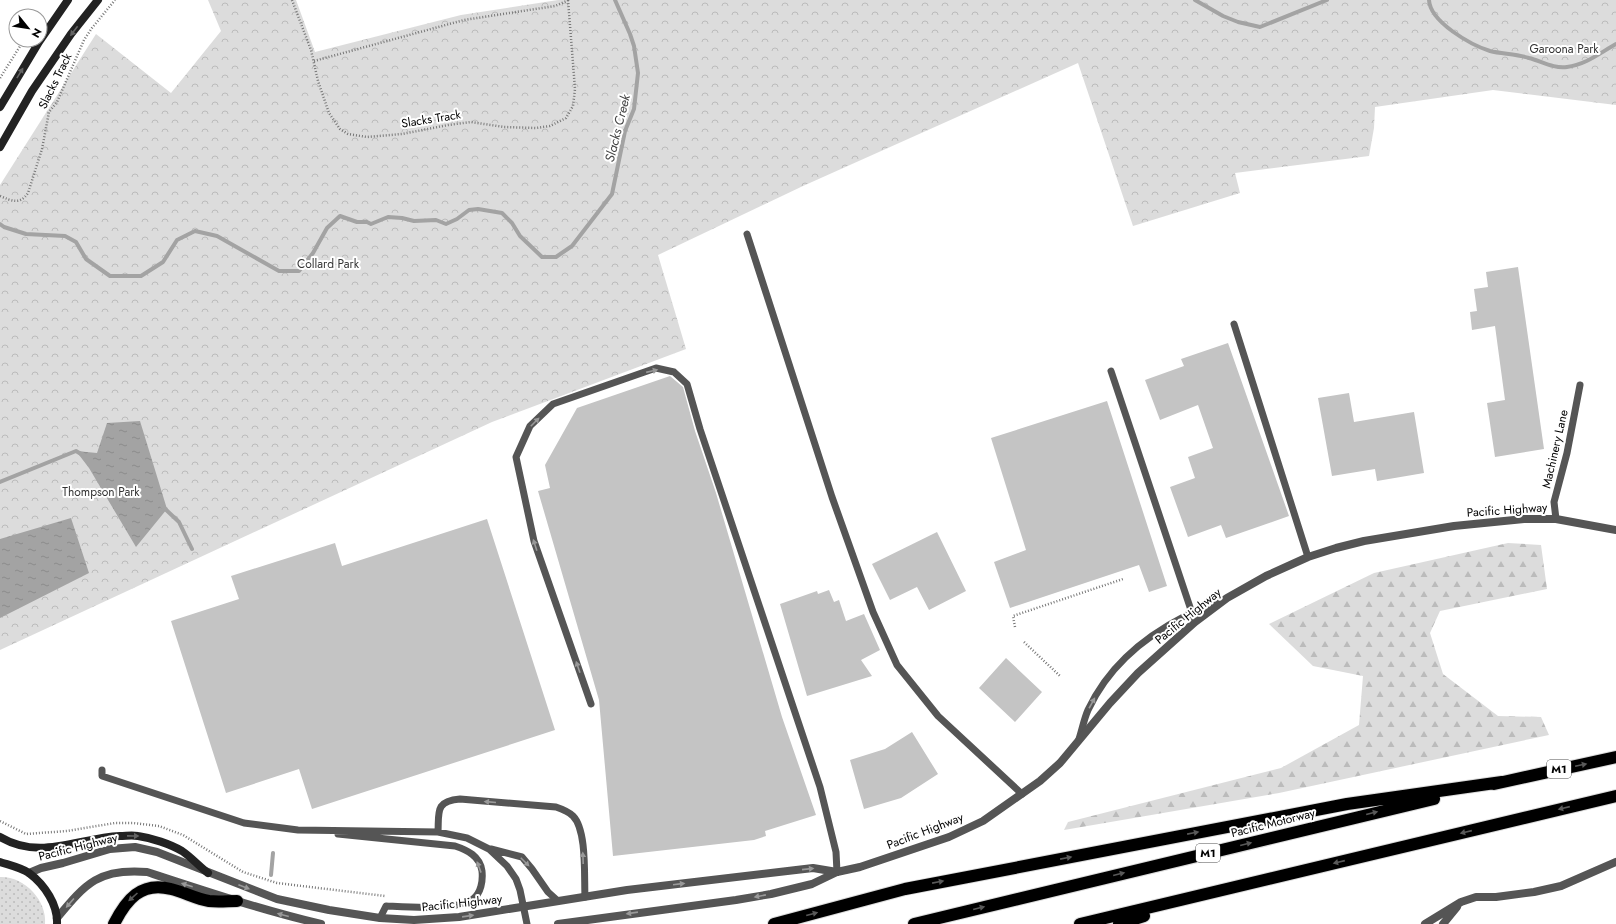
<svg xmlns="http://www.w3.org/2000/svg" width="1616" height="924" viewBox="0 0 1616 924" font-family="Jost,sans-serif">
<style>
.forest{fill:url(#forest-firs)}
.park{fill:url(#park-crowns)}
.garden{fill:url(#garden-dots)}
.water{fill:url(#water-ripples)}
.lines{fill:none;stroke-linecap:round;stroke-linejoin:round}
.stream{stroke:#a3a3a3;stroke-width:4}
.building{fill:#c4c4c4}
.motorway-casing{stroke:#dbdbdb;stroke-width:14}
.path{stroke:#777;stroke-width:2.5;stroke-dasharray:1 2;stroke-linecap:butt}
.service{stroke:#555;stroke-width:7}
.tertiary{stroke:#555;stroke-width:8}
.secondary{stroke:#222;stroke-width:8}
.motorway{stroke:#000;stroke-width:12}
.oneway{fill:#646464}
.oneway2{fill:#999}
.oneway3{fill:#595959}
.labels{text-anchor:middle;stroke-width:4;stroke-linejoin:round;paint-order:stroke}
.shield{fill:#fff;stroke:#4c4c4c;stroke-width:1}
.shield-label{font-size:11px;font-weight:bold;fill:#000}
.park-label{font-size:12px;fill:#333;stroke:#fff}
.street-label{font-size:12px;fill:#000;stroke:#fff}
.water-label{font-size:13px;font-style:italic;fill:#444;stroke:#fff}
</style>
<defs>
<pattern id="forest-firs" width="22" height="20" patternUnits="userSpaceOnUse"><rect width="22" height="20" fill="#dcdcdc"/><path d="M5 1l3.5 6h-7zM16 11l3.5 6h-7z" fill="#bbb"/></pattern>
<pattern id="park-crowns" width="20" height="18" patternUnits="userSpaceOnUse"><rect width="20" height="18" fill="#dcdcdc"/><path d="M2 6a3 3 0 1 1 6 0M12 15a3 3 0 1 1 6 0" fill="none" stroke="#bbb"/></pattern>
<pattern id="garden-dots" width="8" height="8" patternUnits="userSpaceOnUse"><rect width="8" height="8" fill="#dcdcdc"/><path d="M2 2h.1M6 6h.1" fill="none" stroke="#bbb" stroke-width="1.8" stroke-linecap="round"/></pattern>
<pattern id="water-ripples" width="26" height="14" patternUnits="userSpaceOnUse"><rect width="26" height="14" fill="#a3a3a3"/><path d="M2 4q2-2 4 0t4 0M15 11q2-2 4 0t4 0" fill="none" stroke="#8b8b8b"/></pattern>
</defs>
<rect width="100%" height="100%" fill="#fff"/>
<path class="forest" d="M1508,543L1541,545L1547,589L1440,611L1430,633L1443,674L1498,716L1541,717L1549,735L1279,793L1064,830L1068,822L1281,768L1359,725L1363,676L1313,666L1269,624L1374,573Z"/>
<path class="park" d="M208,0H296L315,52L461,15L558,0H1616V105L1493,90L1375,107L1374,128L1369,156L1235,173L1240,193L1133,226L1078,63L803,186L658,255L686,349L492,422L0,650V185L96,34L171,93L221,31Z"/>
<path class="garden" d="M0,877C24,876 47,900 45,924H0Z"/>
<path class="water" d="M140,421L167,509L136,547L89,468L76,451L97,453L107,423Z
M71,518L89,573L0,618V539Z"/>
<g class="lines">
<path class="stream" d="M1195,0L1223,16L1238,22L1260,27L1327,0
M1429,0C1430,22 1471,45 1490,51C1502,54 1516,54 1529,58C1541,61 1554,69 1567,67C1585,65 1600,53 1616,44
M0,224L4,227L26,234L65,236L76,242L86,259L110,276H141L163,262L177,240L195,231L217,236L279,271H299L313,253L327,228L340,216L357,222H367L371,224L388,217L402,218L414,221L436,220L446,224L457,219L469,210L478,209L502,213L512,223L520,236L542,257H556L572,246L612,194L625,131L634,109L638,73L634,46L630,34L615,0
M0,482L76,451L81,454
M162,506L179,522L192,549
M271,875L273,853"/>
</g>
<path class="building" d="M1518,267L1544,449L1495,457L1487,403L1505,400L1495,326L1472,330L1470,312L1477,311L1474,289L1488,287L1486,272Z
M1228,343L1289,516L1226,538L1221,525L1188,537L1170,487L1195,478L1188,457L1213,448L1198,405L1160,420L1145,380L1184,366L1181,359Z
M670,376L683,387L695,431L716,493L782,717L816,815L765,831L766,836L754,840L613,856L599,700L538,491L550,488L545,465L577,408Z
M1349,393L1354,422L1414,412L1424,473L1377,481L1375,469L1332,476L1318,398Z
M1107,401L1167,586L1149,592L1139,565L1010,608L994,562L1026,550L991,438Z
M487,519L555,730L312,809L299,769L226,793L171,621L239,599L231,576L335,543L342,566Z
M937,532L966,591L929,610L917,587L890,600L872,564Z
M829,590L834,602L839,600L846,621L864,614L880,650L861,660L872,676L807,696L780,604L817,591L818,594Z
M1006,658L1042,692L1015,722L979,688Z
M912,732L938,774L901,798L864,809L850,760L885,749Z"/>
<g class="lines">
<defs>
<path id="motorway" d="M1494,784L1616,757
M114,924C126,900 141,881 171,889C184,892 196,899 209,901C218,902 228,901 237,901
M774,924L905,889L1347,804L1502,782
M914,924L1434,799
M1080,924L1616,796
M1119,924L1144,916"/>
</defs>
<use href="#motorway" class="motorway-casing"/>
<path class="path" d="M292,0L311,50L318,81L329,113L340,129L348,134L367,137L402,134L448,125L471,122L504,127L536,128L550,126L566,118L573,106L575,89L568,0
M314,61L464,20L555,6L569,0
M0,78L24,40
M0,196C12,201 20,205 28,193L42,149L49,112L57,102L84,40L92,28L115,0
M1015,627L1013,616L1123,579
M1024,642L1060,676
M0,821L26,834L67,831L115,823H133L159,826L183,835L243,872L277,883L385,896"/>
<path class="service" d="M747,234L832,497L873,612L897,665L938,716L1022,794
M1234,324L1308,557
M1111,371L1195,622
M1556,519L1554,502L1567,453L1580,385
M591,704L534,541L516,457L530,426L553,404L656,368L674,372L687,384L700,429L820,787L836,852L837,872
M1079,739C1082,730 1084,719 1088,710C1108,667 1144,637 1185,616C1196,610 1208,606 1219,602
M102,770V776L244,823L298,830L438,832L467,838L489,849L507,866L516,879L520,890L527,924
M438,832C439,812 435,801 460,799L556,807C562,809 568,811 573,816C587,830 584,876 585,897
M338,834L455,846C467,850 480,856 482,871C483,881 481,893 473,899C456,911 407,907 386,906L380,918
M491,849L522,857L532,869L548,892L558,901"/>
<path class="tertiary" d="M29,873L41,868L63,863L110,849L135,847L157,852L277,899L329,910L380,918L414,920L459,917L627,890L813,868L837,872
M57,918C86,883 99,868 147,872C205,891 262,910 321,924
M558,924L736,900L771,894L812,884L837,872L860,867L949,837L983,821L1040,781L1060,763L1110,703L1138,673L1195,622L1227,598L1266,576L1308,557L1336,548L1364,541L1454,526L1524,519H1556L1616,530
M1425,924L1461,902L1476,897H1496L1534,892L1561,886L1616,862
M1443,924L1457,907"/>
<path class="secondary" d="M0,107L39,42L68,0
M0,147L32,91L71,34L98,0
M0,837C40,861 78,838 120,836C126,836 132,835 138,836C152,838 170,844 182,851C191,857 199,866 208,873
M0,862C9,865 22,868 29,873C45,885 58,905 57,924"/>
<use href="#motorway" class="motorway"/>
</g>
<defs><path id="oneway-solid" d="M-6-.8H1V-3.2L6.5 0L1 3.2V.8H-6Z"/></defs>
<g class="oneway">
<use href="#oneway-solid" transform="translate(74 31) rotate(127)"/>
<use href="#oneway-solid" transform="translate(20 73) rotate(-59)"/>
<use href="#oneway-solid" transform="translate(133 836) rotate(1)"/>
</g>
<g class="oneway2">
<use href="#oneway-solid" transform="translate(652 371) rotate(-13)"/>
<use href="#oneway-solid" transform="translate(535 422) rotate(-45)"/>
<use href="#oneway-solid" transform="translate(535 545) rotate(-108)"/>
<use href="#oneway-solid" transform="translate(578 667) rotate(-109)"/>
<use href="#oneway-solid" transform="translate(1092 703) rotate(-61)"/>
<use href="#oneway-solid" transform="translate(490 802) rotate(-175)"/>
<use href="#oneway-solid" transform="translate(583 858) rotate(-92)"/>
<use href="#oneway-solid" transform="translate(525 862) rotate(45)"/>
<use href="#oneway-solid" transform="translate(479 867) rotate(-110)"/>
<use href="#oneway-solid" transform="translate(808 869) rotate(-6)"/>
<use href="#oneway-solid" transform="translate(679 884) rotate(-7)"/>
<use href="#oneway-solid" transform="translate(187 885) rotate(-162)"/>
<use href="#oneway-solid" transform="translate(244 887) rotate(21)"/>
<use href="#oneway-solid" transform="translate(760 896) rotate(169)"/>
<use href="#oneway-solid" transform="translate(70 903) rotate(131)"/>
<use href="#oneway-solid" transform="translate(632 913) rotate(172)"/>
<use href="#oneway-solid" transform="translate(283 915) rotate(-165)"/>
<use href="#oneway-solid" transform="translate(468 916) rotate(-8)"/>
</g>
<g class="oneway3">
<use href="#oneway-solid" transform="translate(1581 765) rotate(-12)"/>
<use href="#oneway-solid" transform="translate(1564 808) rotate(167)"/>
<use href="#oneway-solid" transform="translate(1372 813) rotate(-14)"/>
<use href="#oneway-solid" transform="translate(1466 832) rotate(167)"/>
<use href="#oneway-solid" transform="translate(1193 833) rotate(-11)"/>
<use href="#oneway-solid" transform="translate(1246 844) rotate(-14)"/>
<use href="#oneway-solid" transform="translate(1066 858) rotate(-11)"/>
<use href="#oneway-solid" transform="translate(1339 862) rotate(167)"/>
<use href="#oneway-solid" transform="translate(1119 874) rotate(-14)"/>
<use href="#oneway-solid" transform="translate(938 882) rotate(-11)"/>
<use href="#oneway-solid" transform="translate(133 897) rotate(138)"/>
<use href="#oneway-solid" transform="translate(979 908) rotate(-14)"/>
<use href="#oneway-solid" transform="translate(812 914) rotate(-15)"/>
</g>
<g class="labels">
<g class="shield">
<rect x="1547" y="760" width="24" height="18" rx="3"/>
<rect x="1196" y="844" width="24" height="18" rx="3"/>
</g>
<g class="shield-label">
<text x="1559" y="773">M1</text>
<text x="1208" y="857">M1</text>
</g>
<g class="park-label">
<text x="1564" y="53">Garoona Park</text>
<text x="328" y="268">Collard Park</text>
<text x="101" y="496">Thompson Park</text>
</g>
<g class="street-label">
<text transform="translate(55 81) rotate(-64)" y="4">Slacks Track</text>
<text transform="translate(431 119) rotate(-9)" y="4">Slacks Track</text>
<text transform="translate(1555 449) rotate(-77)" y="4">Machinery Lane</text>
<text transform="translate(1507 510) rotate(-4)" y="4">Pacific Highway</text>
<text transform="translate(1188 616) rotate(-39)" y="4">Pacific Highway</text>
<text transform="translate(1273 823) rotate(-14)" y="4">Pacific Motorway</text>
<text transform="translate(925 831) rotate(-21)" y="4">Pacific Highway</text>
<text transform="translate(78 847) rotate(-14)" y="4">Pacific Highway</text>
<text transform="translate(462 903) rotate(-6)" y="4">Pacific Highway</text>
</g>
<g class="water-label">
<text transform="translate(617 128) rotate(-76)" y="5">Slacks Creek</text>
</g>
</g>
<g transform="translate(28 28) rotate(120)"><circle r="19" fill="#ffffff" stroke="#999999"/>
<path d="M0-3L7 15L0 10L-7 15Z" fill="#000000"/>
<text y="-6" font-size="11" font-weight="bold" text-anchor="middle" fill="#000000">N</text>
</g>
</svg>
